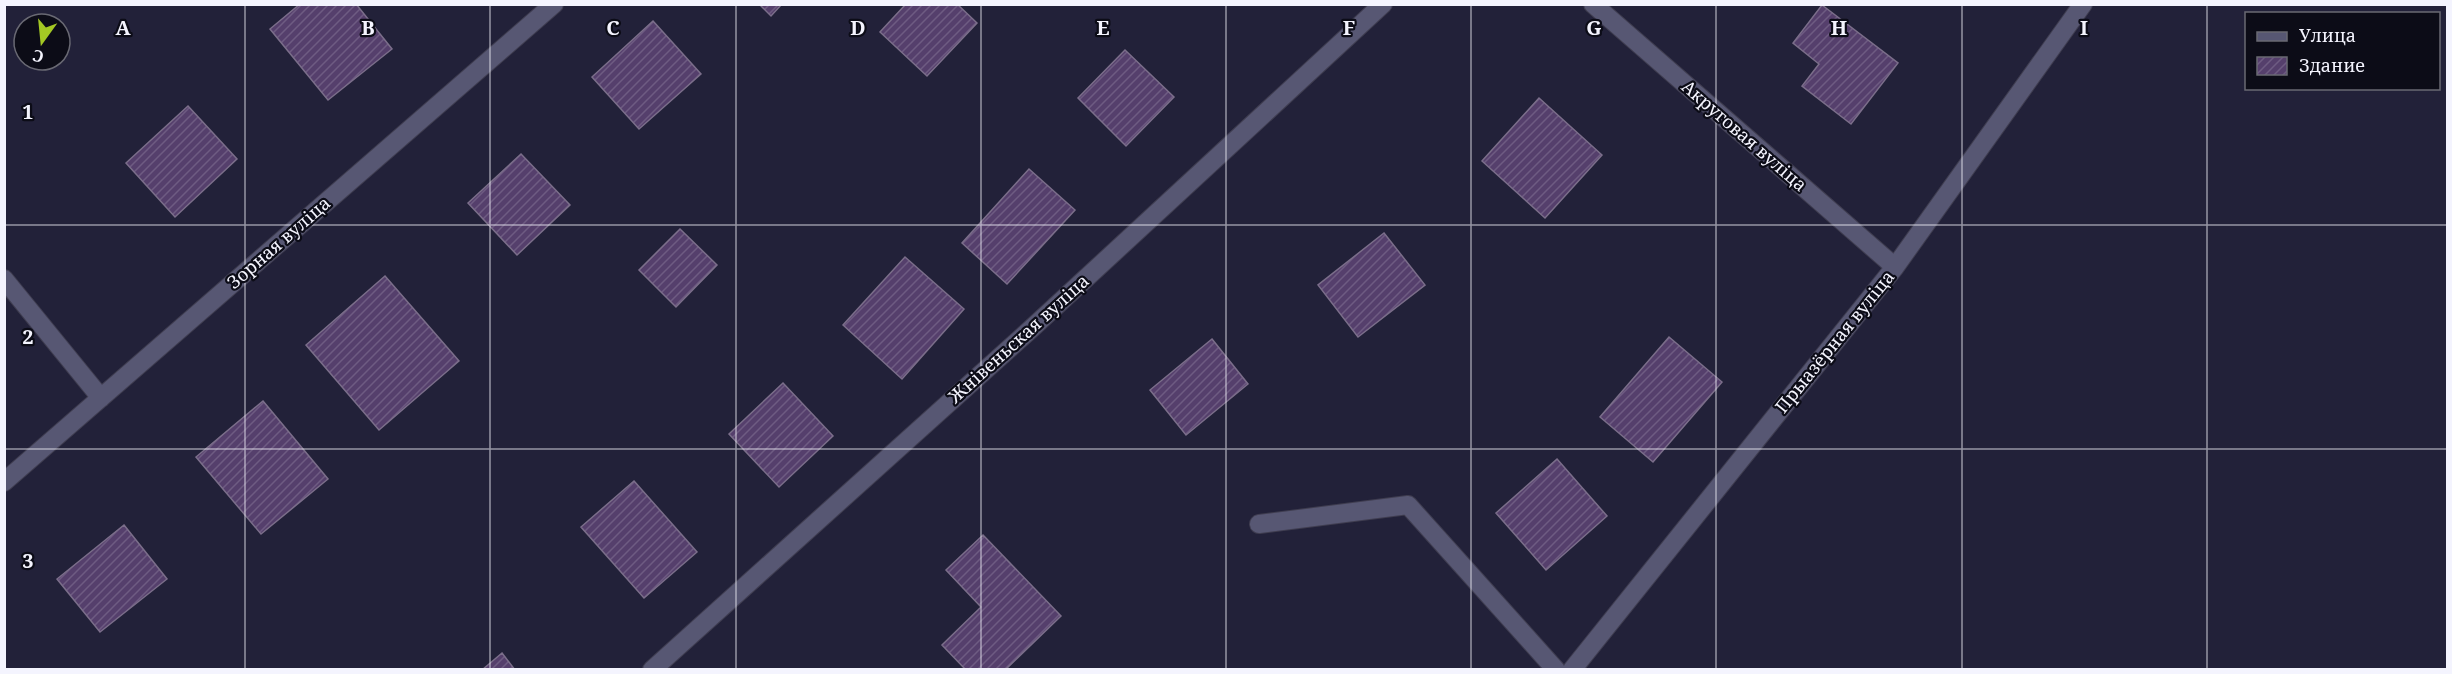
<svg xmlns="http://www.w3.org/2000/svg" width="2452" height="674" viewBox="0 0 2452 674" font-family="'Noto Serif',serif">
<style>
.building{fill:url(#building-hatch);stroke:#7b6e8a;stroke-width:1.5}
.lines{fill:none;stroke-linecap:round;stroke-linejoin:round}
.minor-casing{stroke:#3f3d50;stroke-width:20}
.minor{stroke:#575773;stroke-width:18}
.grid{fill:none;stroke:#f4f4fe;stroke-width:1.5;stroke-opacity:0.55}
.labels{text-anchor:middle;stroke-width:4.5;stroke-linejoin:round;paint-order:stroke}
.street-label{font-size:18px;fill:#f4f4fe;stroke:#0c0c17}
.grid-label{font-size:20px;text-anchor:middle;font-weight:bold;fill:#f4f4fe;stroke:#0c0c17;stroke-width:4.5;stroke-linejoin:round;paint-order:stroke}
</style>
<defs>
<pattern id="building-hatch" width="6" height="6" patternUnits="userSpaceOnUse" patternTransform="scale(1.5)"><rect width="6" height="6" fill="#553f6c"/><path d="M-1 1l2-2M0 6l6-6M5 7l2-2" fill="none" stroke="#6e5b82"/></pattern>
</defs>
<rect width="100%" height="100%" fill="#222139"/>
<path class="building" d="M300,4H356L392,49L328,100L270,29Z
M759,4H782L771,16Z
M906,4H957L977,23L927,76L880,32Z
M1822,5L1898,63L1851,124L1802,86L1819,64L1793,43Z
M653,21L701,74L639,129L592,77Z
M1125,50L1174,97L1126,146L1078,98Z
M1539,98L1602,155L1545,218L1482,161Z
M188,106L237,159L175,217L126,163Z
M521,154L570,205L517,255L468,203Z
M1029,169L1075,210L1007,284L962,243Z
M680,229L717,265L676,307L639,270Z
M1384,233L1425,285L1358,337L1318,285Z
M905,257L964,309L902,379L843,325Z
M385,276L459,361L379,430L306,345Z
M1669,337L1722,382L1653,462L1600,417Z
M1212,339L1248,384L1186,435L1150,390Z
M783,383L833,436L779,487L729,434Z
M263,401L328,479L261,534L196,457Z
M1557,459L1607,516L1546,570L1496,513Z
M634,481L697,552L644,598L581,527Z
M124,525L167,579L100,632L57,579Z
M983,535L1061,616L1005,670H966L942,645L981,607L946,570Z
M502,653L515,670H482Z"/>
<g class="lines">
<defs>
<path id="minor" d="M1593,4L1895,267
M4,279L101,398
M4,482L554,4
M1259,524L1408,505L1556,670
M652,670L1032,328L1383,4
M1572,670L1895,267L2083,4"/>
</defs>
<use href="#minor" class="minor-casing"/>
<use href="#minor" class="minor"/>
</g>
<path class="grid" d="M245,4V670M490,4V670M736,4V670M981,4V670M1226,4V670M1471,4V670M1716,4V670M1962,4V670M2207,4V670M4,225H2448M4,449H2448"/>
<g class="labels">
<g class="street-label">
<text transform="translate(1744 136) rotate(41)" y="6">Акруговая вуліца</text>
<text transform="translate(279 243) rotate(-41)" y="6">Зорная вуліца</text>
<text transform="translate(1019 339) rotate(-42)" y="6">Жнівеньская вуліца</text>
<text transform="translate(1835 342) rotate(-51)" y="6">Прыазёрная вуліца</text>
</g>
</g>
<g class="grid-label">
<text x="123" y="35">A</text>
<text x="368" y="35">B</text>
<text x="613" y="35">C</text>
<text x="858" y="35">D</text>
<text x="1103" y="35">E</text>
<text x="1349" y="35">F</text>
<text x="1594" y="35">G</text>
<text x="1839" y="35">H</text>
<text x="2084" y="35">I</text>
<text x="28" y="119">1</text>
<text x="28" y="344">2</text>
<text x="28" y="568">3</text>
</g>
<rect width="2452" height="674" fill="none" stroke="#f4f4fe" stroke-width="12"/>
<rect x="2245" y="12" width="195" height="78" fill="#0c0c17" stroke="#696973" stroke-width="1.5"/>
<rect x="2257" y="32" width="30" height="9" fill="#575773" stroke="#696973" stroke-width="1.5"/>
<text x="2299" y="42" font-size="18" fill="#f4f4fe">Улица</text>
<rect x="2257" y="57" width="30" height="18" fill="url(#building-hatch)" stroke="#696973" stroke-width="1.5"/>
<text x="2299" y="72" font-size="18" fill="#f4f4fe">Здание</text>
<g transform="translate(42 42) rotate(195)"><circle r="28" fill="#0c0c17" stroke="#696973" stroke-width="1.5"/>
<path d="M0-4.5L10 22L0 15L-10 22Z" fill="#a4c824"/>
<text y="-9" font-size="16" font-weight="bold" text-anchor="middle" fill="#f4f4fe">С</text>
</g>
</svg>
